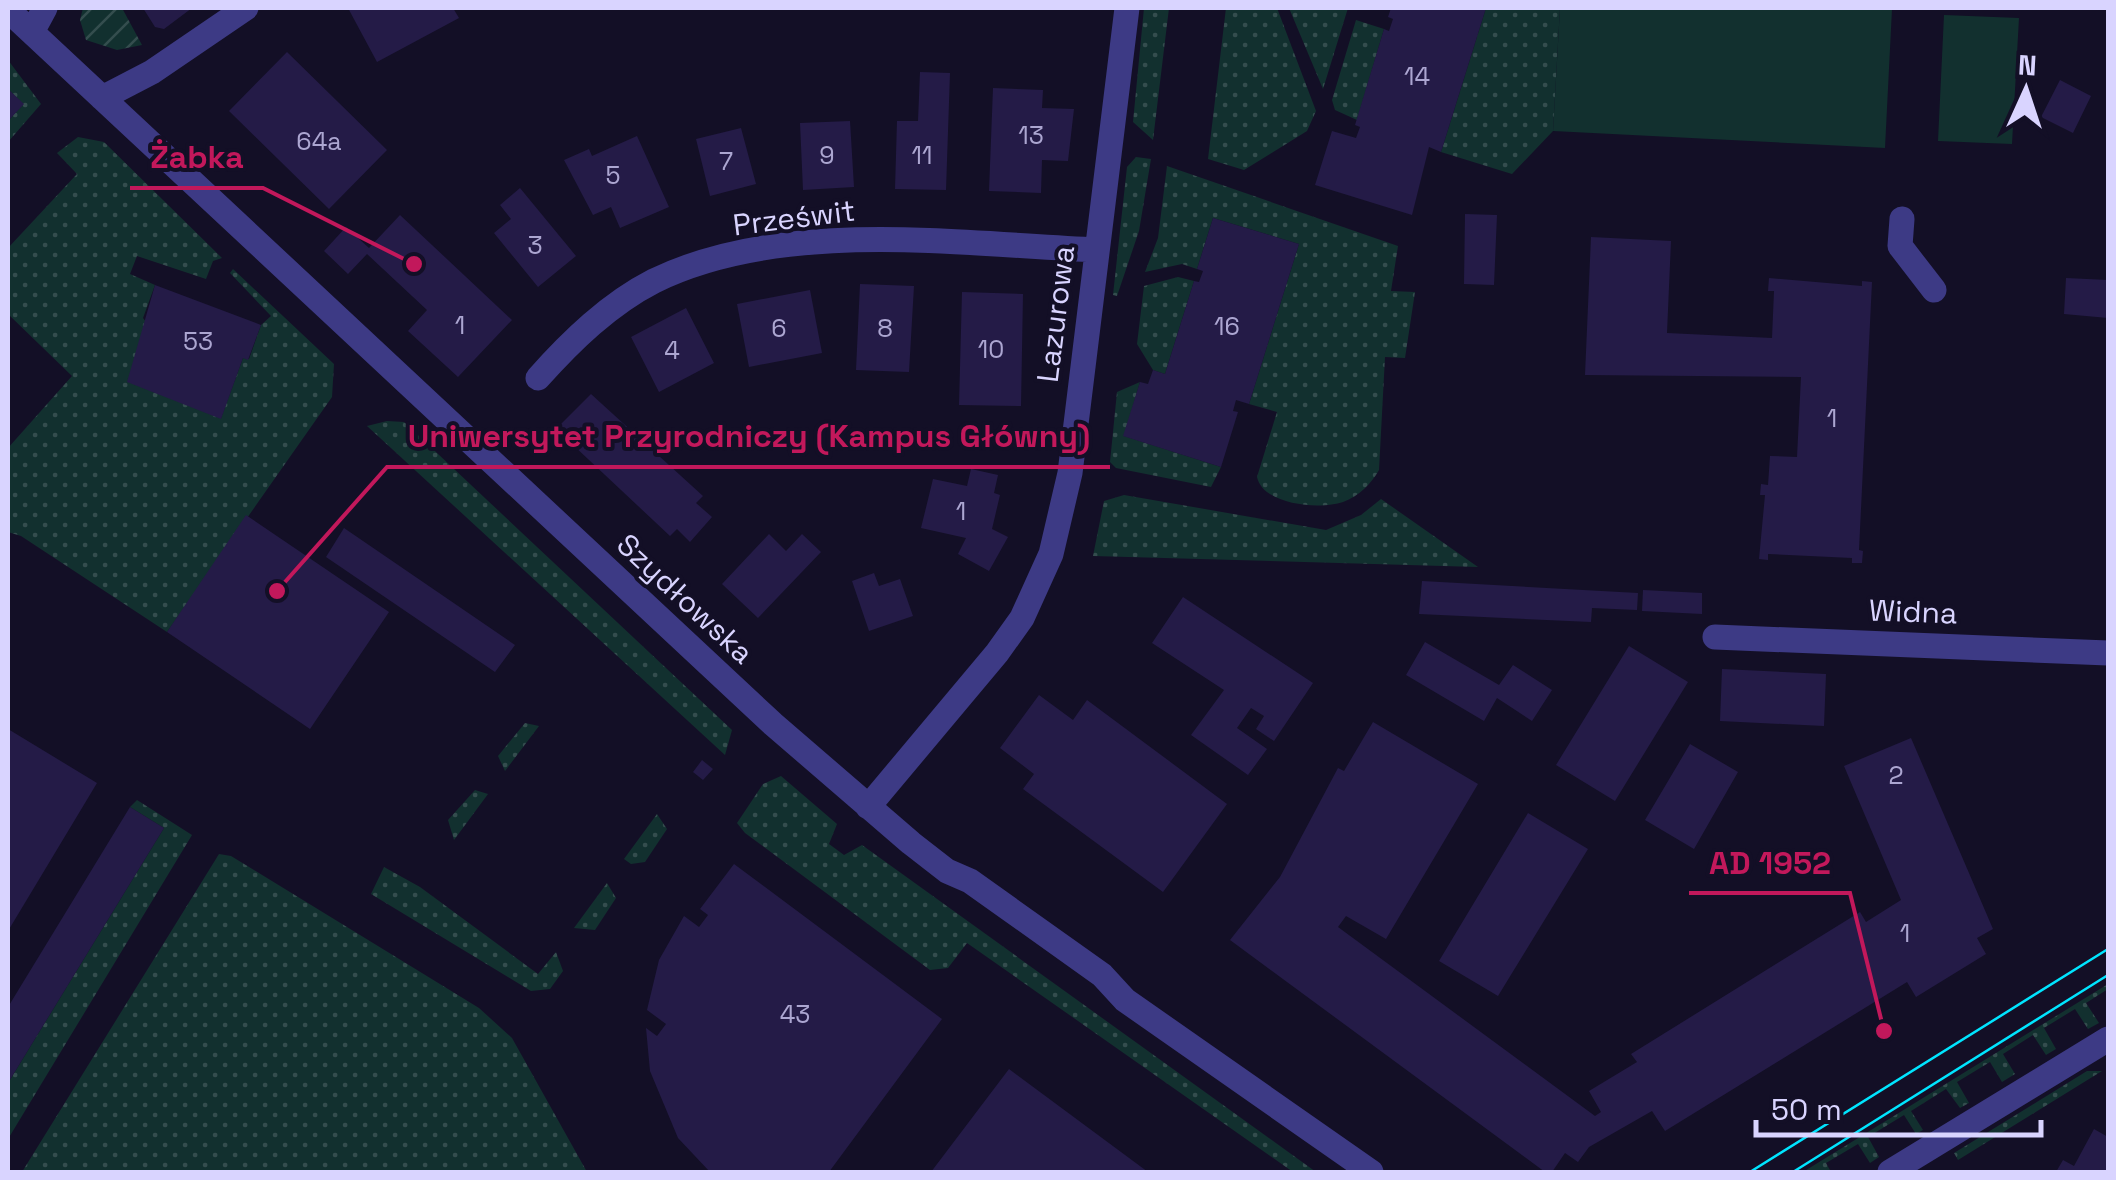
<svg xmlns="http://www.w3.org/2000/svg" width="2116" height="1180" viewBox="0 0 2116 1180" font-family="'Space Grotesk',sans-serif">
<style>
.grass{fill:url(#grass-dots)}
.garden{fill:url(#garden-furrows)}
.pitch{fill:#12302f}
.building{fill:#241b47}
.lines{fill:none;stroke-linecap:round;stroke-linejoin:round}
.minor{stroke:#3d3a85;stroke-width:25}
.tram{stroke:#00e5ff;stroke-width:2.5}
.labels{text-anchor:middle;stroke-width:8;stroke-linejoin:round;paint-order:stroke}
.number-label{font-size:25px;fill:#aca6d1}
.street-label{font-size:30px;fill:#d9d4ff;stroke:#130f26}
.leader{fill:none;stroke:#c2185b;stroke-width:4}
.callout-dot{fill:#c2185b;stroke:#130f26;stroke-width:4}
.callout-label{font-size:32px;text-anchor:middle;font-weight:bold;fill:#c2185b;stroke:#130f26;stroke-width:8;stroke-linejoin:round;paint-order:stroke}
</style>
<defs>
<pattern id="grass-dots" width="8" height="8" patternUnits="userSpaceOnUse" patternTransform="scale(2.5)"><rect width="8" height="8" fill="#12302f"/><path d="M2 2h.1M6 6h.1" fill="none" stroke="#344d4e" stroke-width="1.8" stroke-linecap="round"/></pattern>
<pattern id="garden-furrows" width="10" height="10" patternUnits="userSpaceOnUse" patternTransform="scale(2.5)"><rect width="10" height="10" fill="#12302f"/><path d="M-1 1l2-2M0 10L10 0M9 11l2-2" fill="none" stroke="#344d4e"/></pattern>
</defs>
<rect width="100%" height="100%" fill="#130f26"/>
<path class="grass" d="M1144,8H1169L1153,140L1133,122Z
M1226,8H1277L1316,111L1307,131L1244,170L1208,159Z
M1289,8H1348L1323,89Z
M1486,8H1560L1553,131L1512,174L1441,152Z
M1356,20L1384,29L1357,120L1335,110L1332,100Z
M8,60L41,104L8,142V121L23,104L8,89Z
M78,137L104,142L222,258L213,261L206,279L137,256L130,274L155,285L143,318L221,418L243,358L249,359L261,325L271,316L230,273L233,269L334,364L332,397L167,632L21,536L8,532V448L72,376L8,314V248L77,174L57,153Z
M1136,157L1151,159L1139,231L1117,296L1113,295L1127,167Z
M1167,166L1398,246L1391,291L1415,292L1405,358L1385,357L1379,470C1371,484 1359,496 1343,502C1319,510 1263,505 1257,477L1277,412L1249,404L1299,244L1213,218L1197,269L1182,264L1145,272L1158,238Z
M1178,277L1194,281L1165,374L1153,370L1137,344L1144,286Z
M1140,382L1124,436L1221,467L1211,487L1116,468L1110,462L1117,392Z
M387,421L404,422L732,730L725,755L367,426Z
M1124,495L1326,530L1361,515L1381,499L1478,567L1093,556L1104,501Z
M525,723L539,726L505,771L498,756Z
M781,776L837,824L829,844L844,855L862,845L1316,1172H1293L967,943L948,968L930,970L745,833L737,823L763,784Z
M475,790L488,794L454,840L448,820Z
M137,800L192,835L8,1139V1083L164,828L130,807Z
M657,814L667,829L645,862L631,864L624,859Z
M219,854L231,856L479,1008L512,1038L587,1172H22Z
M384,867L420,887L538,974L556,952L563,971L550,989L531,991L371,894Z
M607,883L616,898L595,930L574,928Z
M2108,984V989L2086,1003L2099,1023L2088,1029L2075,1009L2044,1028L2056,1049L2046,1055L2033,1035L2003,1054L2015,1074L2002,1082L1990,1062L1957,1082L1969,1103L1960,1108L1946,1089L1911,1111L1923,1130L1916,1134L1904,1115L1868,1137L1879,1157L1870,1163L1858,1144L1826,1163L1831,1172H1803Z
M2087,1071H2102L1958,1160L1954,1153Z"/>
<path class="garden" d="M83,8H122L142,45L117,50L86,40L80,20Z"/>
<path class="pitch" d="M1560,8L1892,9L1885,148L1553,131Z
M1944,15L2019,18L2012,144L1938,141Z"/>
<path class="building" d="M143,8H192L164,29L155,27Z
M348,8H453L459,18L377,62Z
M1391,8H1486L1441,152L1429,147L1412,215L1315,185L1332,131L1356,138L1360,127L1355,125L1384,29L1389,31L1393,19L1388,17Z
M287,52L387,150L329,209L229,111Z
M920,72L950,73L946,190L895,189L897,121H918Z
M2060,80L2091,96L2073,133L2041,117Z
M993,88L1043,90L1042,108L1074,109L1068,161L1042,160L1041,193L989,191Z
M8,89L24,104L8,121Z
M850,121L854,187L803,190L800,123Z
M741,128L756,184L710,196L696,139Z
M637,136L669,207L620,228L611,207L593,215L564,160L589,149L592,156Z
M520,188L576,256L538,287L494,233L511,219L500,205Z
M1465,214L1497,215L1494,285L1464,284Z
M400,215L512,320L458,377L408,331L427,310L367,254L348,274L324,251L346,227L369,248Z
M1213,218L1299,244L1249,404L1236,400L1233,411L1238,412L1221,467L1123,436L1140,382L1148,384L1153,370L1165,374L1194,281L1199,282L1203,271L1197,269Z
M1591,237L1671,241L1667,333L1772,338L1774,291H1768L1769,278L1862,286V281L1872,282L1859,550L1863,551L1862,563H1852V558L1768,554V560L1759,559L1765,495H1760L1761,484L1768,485L1770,456L1797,457L1801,377L1585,375Z
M2066,278L2108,280V318L2064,314Z
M860,284L914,286L909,372L856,370Z
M155,285L261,325L248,360L243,358L221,419L127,382Z
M810,290L822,353L749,367L737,304Z
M962,292L1023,294L1021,406L959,405Z
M686,308L714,363L659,392L631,337Z
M591,394L703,496L696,503L712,517L690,542L677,529L670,536L556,429Z
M971,469L998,475L994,493L1000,495L992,529L1008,537L989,571L958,554L966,538L921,528L933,479L967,486Z
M246,515L389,612L310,729L167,632Z
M344,528L515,645L495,672L326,557Z
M769,534L786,551L802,534L821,552L758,618L722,584Z
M874,573L879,586L900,579L913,616L869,631L852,581Z
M1422,581L1638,593L1637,610L1592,608L1591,622L1419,614Z
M1643,590L1702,593V614L1642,611Z
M1183,597L1313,683L1274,741L1256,729L1264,716L1251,708L1237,728L1267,749L1248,775L1191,735L1224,690L1152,643Z
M1425,642L1499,685L1513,665L1552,690L1532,721L1497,698L1484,721L1406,675Z
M1629,646L1688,682L1615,801L1556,765Z
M1722,669L1826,674L1824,726L1720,721Z
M1039,695L1073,720L1087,700L1227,804L1163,892L1023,789L1034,774L1000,748Z
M1373,722L1478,784L1386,939L1346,916L1338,927L1595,1116L1601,1112L1589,1091L1637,1062L1631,1054L1860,912L1866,922L1901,900L1844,766L1911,738L1993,929L1977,938L1986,954L1916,997L1907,982L1665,1131L1652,1111L1589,1147L1578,1162L1565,1153L1552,1172H1545L1230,940L1280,877L1338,768L1344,771Z
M8,729L97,783L8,931Z
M1690,744L1738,772L1694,849L1645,820Z
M702,760L713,769L703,780L693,772Z
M130,807L164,828L8,1083V1007Z
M1528,813L1588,849L1498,996L1439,961Z
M734,864L942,1019L829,1172H710L678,1138L650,1071L646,1028L657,1036L666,1024L647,1010L659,960L684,916L699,927L708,915L700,909Z
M1009,1069L1148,1172H931Z
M2094,1129L2108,1137V1172H2056L2063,1160L2074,1166Z"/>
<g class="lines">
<path class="minor" d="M8,10L773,724L911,843L947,871L970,881L1102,975L1125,1000L1371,1172
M32,32L45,8
M102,98L152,72L246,8
M1902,219L1900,246L1934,290
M538,378C571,341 609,304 654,281C782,218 959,244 1097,250
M1715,637L2108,653
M868,807L997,653L1022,618L1051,554L1070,473L1127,8
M1890,1172L2108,1039"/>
<path class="tram" d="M1750,1172L2108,949
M1793,1172L2108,975"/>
</g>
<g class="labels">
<g class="number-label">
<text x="1417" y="85">14</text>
<text x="1031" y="144">13</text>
<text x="319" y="150">64a</text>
<text x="827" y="164">9</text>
<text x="922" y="164">11</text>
<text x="726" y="170">7</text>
<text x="613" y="184">5</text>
<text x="535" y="254">3</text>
<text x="460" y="334">1</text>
<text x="1227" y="335">16</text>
<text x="779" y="337">6</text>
<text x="885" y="337">8</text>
<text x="198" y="350">53</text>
<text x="991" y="358">10</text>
<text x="672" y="359">4</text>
<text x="1832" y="427">1</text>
<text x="961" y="520">1</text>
<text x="1896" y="784">2</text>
<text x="1905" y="942">1</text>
<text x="795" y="1023">43</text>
</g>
<g class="street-label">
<text transform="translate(794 218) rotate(-7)" y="10">Prześwit</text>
<text transform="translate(1056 314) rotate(-83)" y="10">Lazurowa</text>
<text transform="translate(685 599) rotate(43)" y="10">Szydłowska</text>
<text transform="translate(1913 612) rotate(2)" y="10">Widna</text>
</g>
</g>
<path class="leader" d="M414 264L263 188H130M277 591L387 467H1110M1884 1031L1850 893H1689"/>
<g class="callout-dot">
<circle cx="414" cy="264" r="10"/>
<circle cx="277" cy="591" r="10"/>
<circle cx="1884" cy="1031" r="10"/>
</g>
<g class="callout-label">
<text x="197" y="168">Żabka</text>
<text x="749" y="447">Uniwersytet Przyrodniczy (Kampus Główny)</text>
<text x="1770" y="874">AD 1952</text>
</g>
<rect width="2116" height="1180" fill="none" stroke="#d9d4ff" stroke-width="20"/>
<g transform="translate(2026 90) rotate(3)" stroke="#130f26" stroke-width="8" paint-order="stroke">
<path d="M0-8L18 38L0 25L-18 38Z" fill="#d9d4ff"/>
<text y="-15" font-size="28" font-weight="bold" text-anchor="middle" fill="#d9d4ff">N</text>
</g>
<path d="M1756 1120v15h285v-15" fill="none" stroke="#d9d4ff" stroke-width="5"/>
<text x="1771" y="1120" font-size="30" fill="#d9d4ff" stroke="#130f26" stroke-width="8" paint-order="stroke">50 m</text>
</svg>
